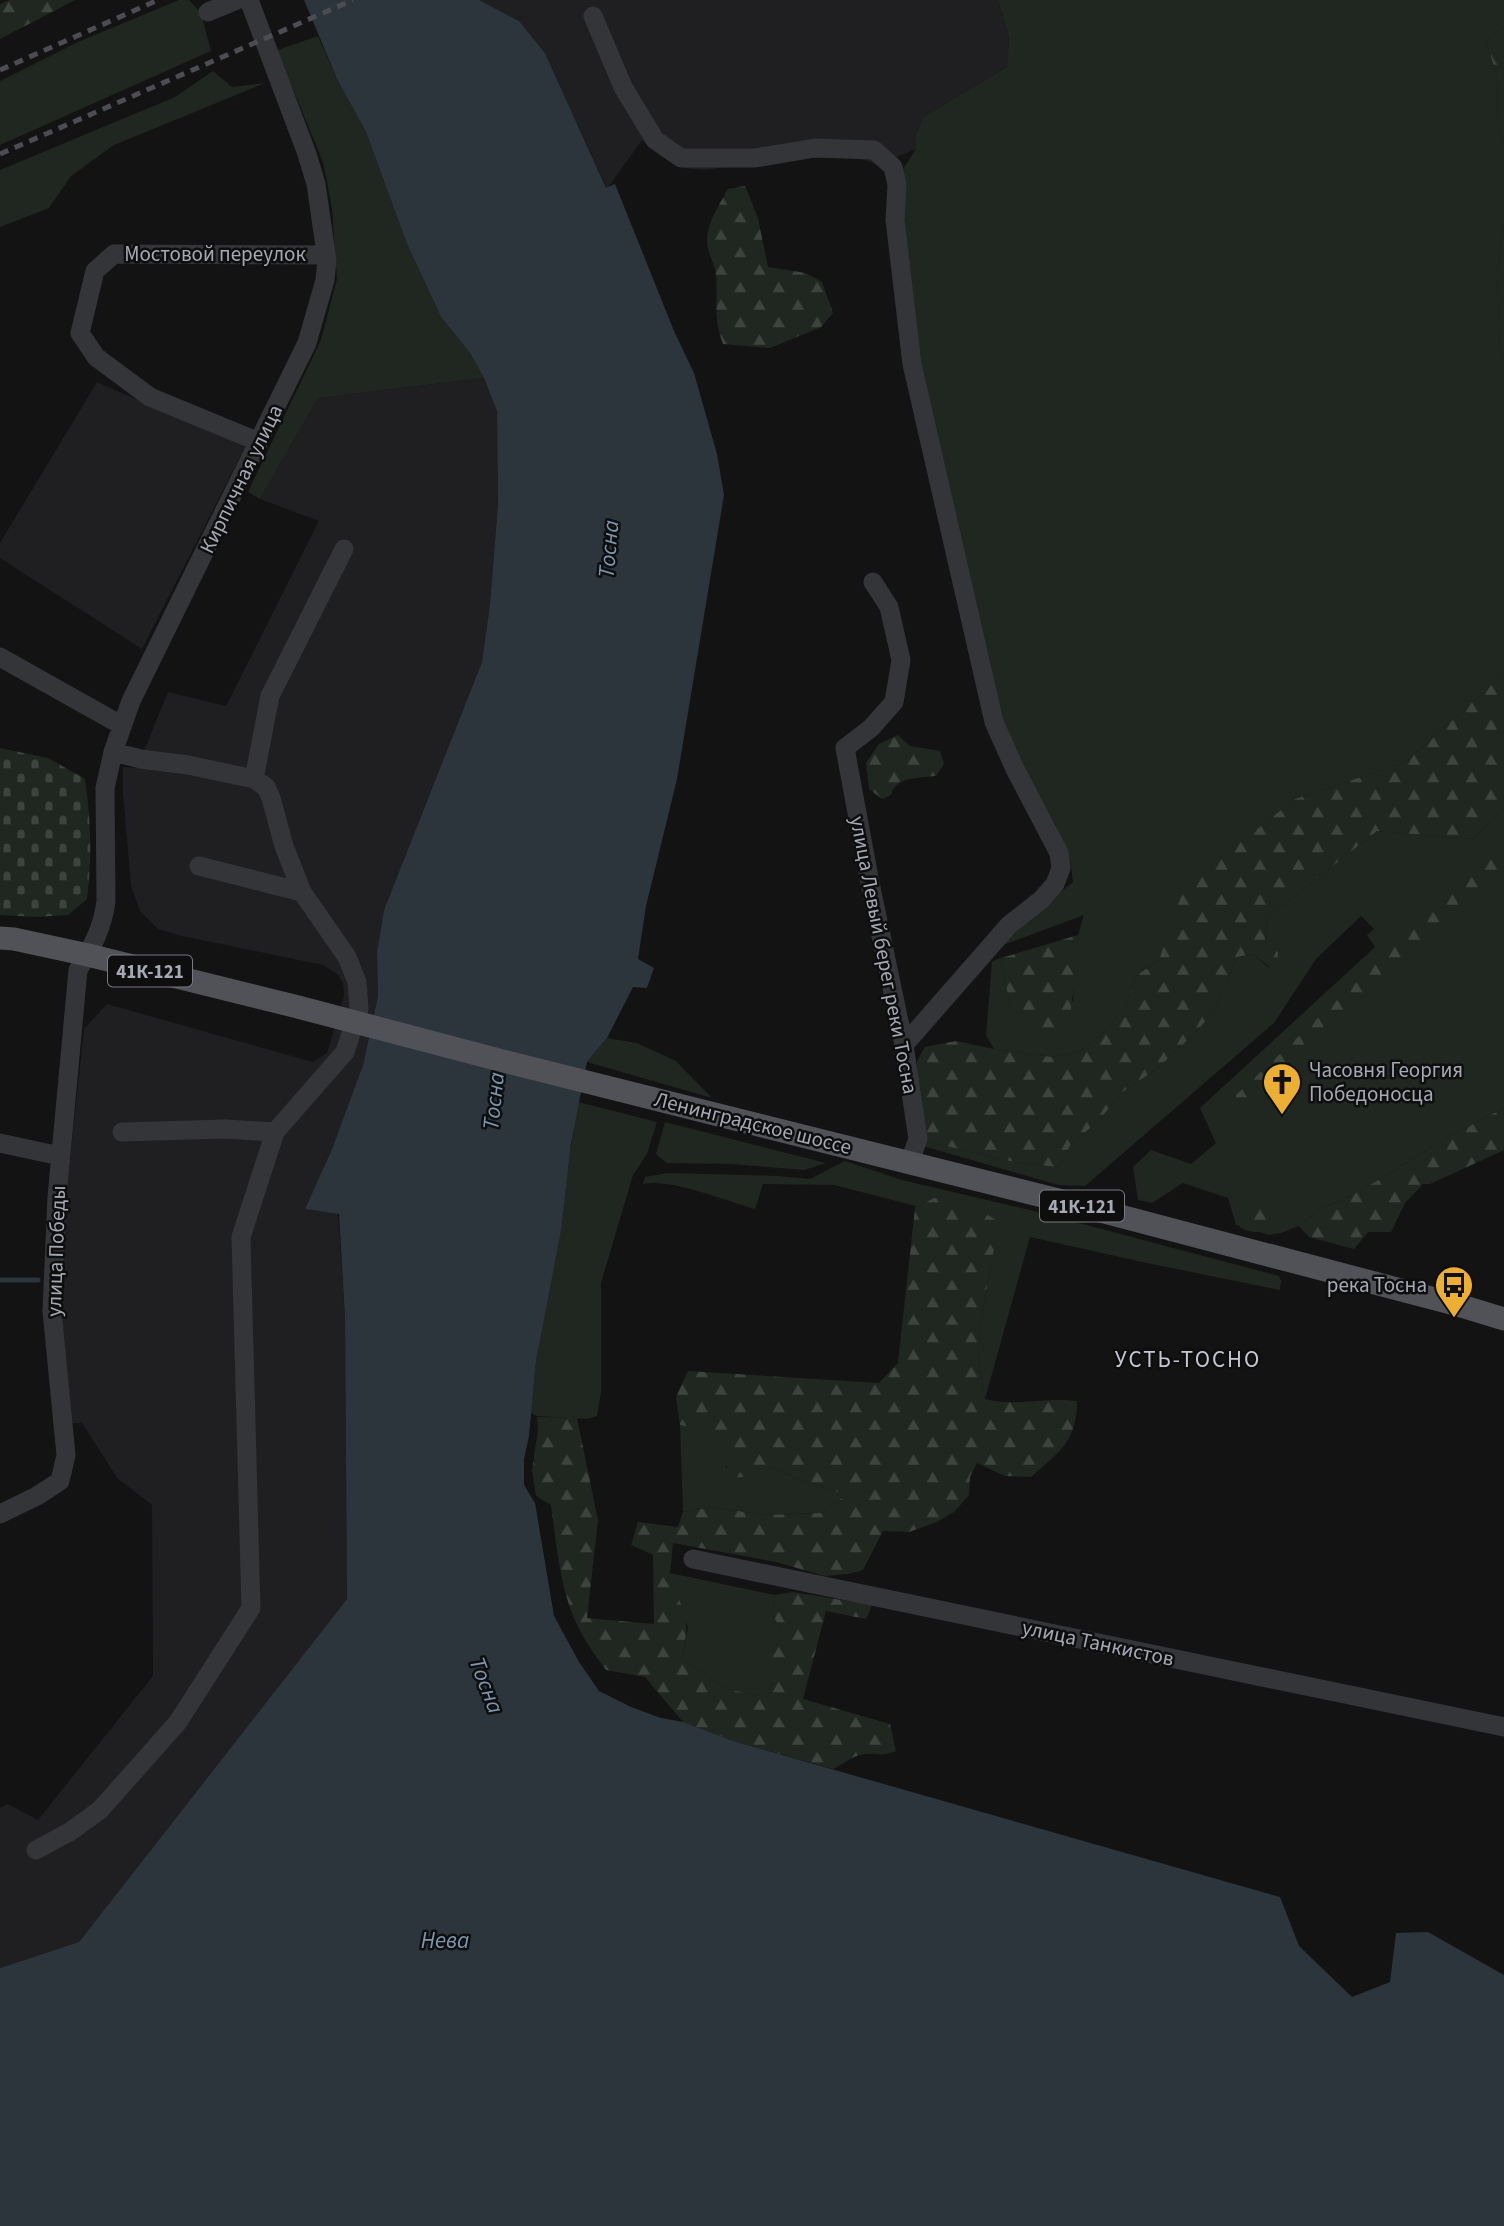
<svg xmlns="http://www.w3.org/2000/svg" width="1504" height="2226" viewBox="0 0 1504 2226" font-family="'Source Sans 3',sans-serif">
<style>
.built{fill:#1f1f21}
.grass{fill:#1f2720}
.forest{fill:url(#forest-firs)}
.cemetery{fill:url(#cemetery-stones)}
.water{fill:#2c353c}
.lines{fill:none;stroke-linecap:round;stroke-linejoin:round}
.stream{stroke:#2c353c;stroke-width:5}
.minor{stroke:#343539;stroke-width:19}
.major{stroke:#505258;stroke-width:23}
.rail{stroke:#4b4d52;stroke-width:5;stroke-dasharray:9 7;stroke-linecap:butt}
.labels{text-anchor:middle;stroke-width:5;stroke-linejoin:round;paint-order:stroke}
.shield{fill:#0e0e0f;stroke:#787a82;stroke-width:2}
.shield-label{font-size:19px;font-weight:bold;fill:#a5a9b4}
.street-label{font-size:21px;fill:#a5a9b4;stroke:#0e0e0f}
.poi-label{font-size:21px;fill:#a5a9b4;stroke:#0e0e0f;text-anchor:start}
.water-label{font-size:23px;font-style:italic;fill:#7c97af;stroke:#0e0e0f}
.neighbourhood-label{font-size:23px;letter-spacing:2px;fill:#c5c8d1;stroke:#0e0e0f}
</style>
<defs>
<pattern id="forest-firs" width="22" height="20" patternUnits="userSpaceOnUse" patternTransform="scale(1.75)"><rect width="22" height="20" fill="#1f2720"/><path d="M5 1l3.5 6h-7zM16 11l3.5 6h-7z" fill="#3d443e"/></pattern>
<pattern id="cemetery-stones" width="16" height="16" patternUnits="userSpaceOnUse" patternTransform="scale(1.75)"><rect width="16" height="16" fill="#1f2720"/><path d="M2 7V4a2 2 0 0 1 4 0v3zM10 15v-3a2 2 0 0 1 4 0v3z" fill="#3d443e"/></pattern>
</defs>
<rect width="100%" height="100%" fill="#131314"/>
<path class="built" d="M479,0H998L1009,37L1007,67L923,117L916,135V149L878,165L850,155L804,158L704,170L683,168L642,140L607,189L545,53L519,21Z
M484,378L497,411L498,504L490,604L482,662L384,910L377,952L378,996L363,1065L332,1149L305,1209L338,1213L345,1318L347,1599L79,1942L0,1968V1808L8,1804L38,1820L153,1676L152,1505L117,1478L82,1423H72L61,1311L66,1198L84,1029L107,1004L313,1062L327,1053L344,996L343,983L336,973L323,965L182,936L158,929L140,911L131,886L123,794V767L137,768L168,692L226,706L319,521L260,499L318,398Z
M97,382L245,447L142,649L0,558V543Z"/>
<path class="grass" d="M179,0H189L201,13L211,51L0,145V81L78,42Z
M998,0H1504V27L1486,41L1497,76L1498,124L1504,145V221L1497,274L1500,351L1504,358V674L1406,762L1295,799L1185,887L1159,960L1136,976L1125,1006L1106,1031L1079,1052L1052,1057L994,1049L986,1035L992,961L1001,958L1011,1012L1073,1001L1078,935L1084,915L1003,945L1006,936L1073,882L1070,860L1055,824L1022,768L1001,724L940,488L902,236L903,169L916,149V135L923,117L1007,67L1009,37Z
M318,36L338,81L366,132L407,244L441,317L470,353L484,378L318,398L260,499L248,492L321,340L337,279L332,208L323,162L277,50Z
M213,71L232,87L265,83L114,145L71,176L49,208L0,227V170L175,97Z
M1504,809V1108L1439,1142L1396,1170L1349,1197L1322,1208L1299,1226L1281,1233L1269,1235L1236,1225L1228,1198L1183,1183L1152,1203L1138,1200L1133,1167L1151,1150L1191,1164L1216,1143L1200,1108L1375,947L1367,935L1374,929L1361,916L1316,959L1274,1023L1085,1186L1058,1185L923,1146L925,1141L1018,1163L1058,1167L1071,1144L1099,1121L1121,1093L1158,1068L1196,1032L1215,1010L1237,957L1253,954L1269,968L1265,941L1267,918L1377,831L1473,839Z
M607,1038L637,1043L676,1061L712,1098L587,1062Z
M578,1102L657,1122L647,1154L633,1175L601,1283V1393L597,1416L587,1419L537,1416L531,1413L536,1361Z
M665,1122L826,1163L804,1170L731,1164L667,1163L656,1154Z
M845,1161L902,1180L1030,1210L1279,1276L1281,1281L1280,1290L1147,1263L1030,1237L985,1399L978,1357L981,1319L991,1266L934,1198L915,1208L916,1206L834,1185L763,1184L755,1209C727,1201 669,1178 643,1184L645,1177L667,1173L778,1176L810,1179Z
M680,1425L719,1433L725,1447L726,1468L761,1465L838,1492L843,1497L822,1513L764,1515L713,1507L683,1512Z
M670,1573L775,1595L772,1614L782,1631L773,1683L767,1697L727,1689L682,1659L688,1627L667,1581Z"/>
<path class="forest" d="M10,0H75L0,39V4Z
M1504,27V145L1498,124L1497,76L1486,41Z
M745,186L758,218L768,267L806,273L822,282L833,313L821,327L770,348L723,344C713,318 718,301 716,275C715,262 706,252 707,238C708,221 720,204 728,189Z
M1504,221V358L1500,351L1497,274Z
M1504,674V809L1473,839L1377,831L1267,918L1265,941L1278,952L1277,973L1253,954L1237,957L1215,1010L1196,1032L1158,1068L1121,1093L1099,1121L1071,1144L1058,1167L1018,1163L925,1141L918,1107L917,1061L925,1047L956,1041L994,1049L1052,1057L1079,1052L1106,1031L1125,1006L1136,976L1159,960L1184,887L1295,799L1406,762Z
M898,735L910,746L940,751L944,764L936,776C921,778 895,776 891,795L882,799L869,789L866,763L879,744Z
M1504,844V869L1244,1108L1236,1104V1095Z
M1078,935L1076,974L1068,1027L1052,1035L1030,1034L1011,1012L1001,958Z
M1504,1108V1150L1430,1184H1423L1405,1203L1391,1232H1368L1354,1249L1309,1237L1299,1226L1322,1208L1349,1197L1396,1170L1439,1142Z
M934,1198C959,1199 978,1208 999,1222L981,1319L978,1357L985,1399C1014,1407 1045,1397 1077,1401C1077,1442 1059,1452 1031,1477L1005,1476L977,1463L970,1477L969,1495L954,1512L937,1522L909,1532L883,1531L863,1570L848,1574L825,1576L776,1562L673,1543L670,1573L667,1581C689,1612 689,1622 682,1659L727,1689L767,1697L773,1683L761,1655L782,1631L772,1614L775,1595L793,1592L872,1605L866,1619L826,1611L803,1699L890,1724L896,1751C879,1757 882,1753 866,1754C855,1754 843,1764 833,1769L733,1741L683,1722L645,1677L606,1670C593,1653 580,1634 572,1613C559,1579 556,1541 551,1505L536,1496L532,1470L538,1430L537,1417L577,1418L598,1520L587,1618L654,1624L653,1555L631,1545L638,1522L678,1527L683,1512L713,1507L764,1515L822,1513L843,1497L838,1492L761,1465L752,1476L732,1478C723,1464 726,1449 719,1434L680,1425L676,1397L688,1371L879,1383L898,1363L915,1208Z
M1258,1201L1269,1211L1270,1228C1261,1234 1250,1233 1240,1227V1210L1249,1202Z"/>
<path class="cemetery" d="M0,748L48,758L85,779C91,819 92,859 87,899L68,915L36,917L0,915Z"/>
<path class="water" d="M304,0H479L519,21L545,53L606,188L615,184L674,331L694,373L717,454L724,495L677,779L646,906L638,959L654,968L647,988L633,987L607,1038L587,1062L571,1143L561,1230L536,1361L529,1436L524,1459V1485L535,1503L554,1616L579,1662L599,1691L631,1707L661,1718L683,1722L733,1741L1280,1897L1299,1946L1352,1997L1390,1982L1396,1933L1428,1932L1504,1975V2226H0V1968L79,1942L347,1599L345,1318L339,1214L305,1209L332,1149L363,1065L378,996L377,952L384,910L482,662L490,604L498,504L497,411L484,378L470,353L441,317L407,244L366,132L338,81Z"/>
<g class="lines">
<path class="stream" d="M0,1280H38"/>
<path class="minor" d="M208,12L237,0
M593,16L623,87L655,140L681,158H755L815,148L874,150L893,167L897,185L895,220L912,364L994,722L1015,769L1059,853L1061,868L1055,884L1041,900L1009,925L904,1045
M259,442L150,397L96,357L80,333L95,271L114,254L326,255
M873,582L889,607L901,660L894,702L871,728L845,748L870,883L904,1045L918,1139L910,1161
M0,657L121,725
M254,779L270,696L344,549
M199,866L302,892
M122,1132L225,1129L275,1132
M0,1143L60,1156
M0,1514L37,1496L60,1481L66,1455L52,1311L57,1197L78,970C92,948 103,927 106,901L105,788L113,752L131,701L307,343L325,280L327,260L316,184L307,154L249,0
M693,1559L1504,1727
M36,1850L71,1831L100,1810L178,1722L251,1608L241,1237L275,1132L345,1052L359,1009L357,982L347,957L302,892L284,846L271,798L266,787L254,779L188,765L141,759L113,752"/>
<path class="major" d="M0,938L14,939L88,955L298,1007L503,1061L1082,1206L1458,1305L1504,1319"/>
<path class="rail" d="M0,70L158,0
M0,154L353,0"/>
</g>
<defs>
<symbol id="church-pin" viewBox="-11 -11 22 30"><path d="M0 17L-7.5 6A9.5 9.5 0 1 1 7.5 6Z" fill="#ecae33" stroke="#0e0e0f"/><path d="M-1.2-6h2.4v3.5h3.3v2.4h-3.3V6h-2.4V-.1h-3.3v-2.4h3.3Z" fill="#111"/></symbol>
<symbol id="bus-pin" viewBox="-11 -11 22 30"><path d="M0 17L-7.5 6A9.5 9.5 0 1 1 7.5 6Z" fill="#ecae33" stroke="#0e0e0f"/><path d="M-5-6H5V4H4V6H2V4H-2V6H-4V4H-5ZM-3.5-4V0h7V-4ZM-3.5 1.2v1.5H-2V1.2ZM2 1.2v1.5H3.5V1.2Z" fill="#111"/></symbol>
</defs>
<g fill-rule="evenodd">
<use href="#church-pin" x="1260" y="1060" width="44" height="60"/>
<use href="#bus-pin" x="1432" y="1263" width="44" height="60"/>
</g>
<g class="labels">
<g class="shield">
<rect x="108" y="955.5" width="84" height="31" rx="5"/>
<rect x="1040" y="1190.5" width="84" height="31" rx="5"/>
</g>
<g class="shield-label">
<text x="150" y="978">41К-121</text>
<text x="1082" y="1213">41К-121</text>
</g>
<g class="street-label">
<text x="215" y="261">Мостовой переулок</text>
<text transform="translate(241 479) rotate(-64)" y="7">Кирпичная улица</text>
<text transform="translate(884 955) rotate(79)" y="7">улица Левый берег реки Тосна</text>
<text transform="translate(753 1123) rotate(14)" y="7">Ленинградское шоссе</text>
<text transform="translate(56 1251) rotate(-88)" y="7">улица Победы</text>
<text transform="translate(1098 1643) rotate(12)" y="7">улица Танкистов</text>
</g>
<g class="poi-label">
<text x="1309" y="1077">Часовня Георгия<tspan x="1309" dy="24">Победоносца</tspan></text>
<text x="1427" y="1292" text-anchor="end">река Тосна</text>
</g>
<g class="water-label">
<text transform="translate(608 549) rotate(-85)" y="8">Тосна</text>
<text transform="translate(493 1101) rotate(-84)" y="8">Тосна</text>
<text transform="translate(487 1685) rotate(69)" y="8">Тосна</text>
<text x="445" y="1948">Нева</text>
</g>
<g class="neighbourhood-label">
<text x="1188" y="1367">УСТЬ-ТОСНО</text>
</g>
</g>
</svg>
